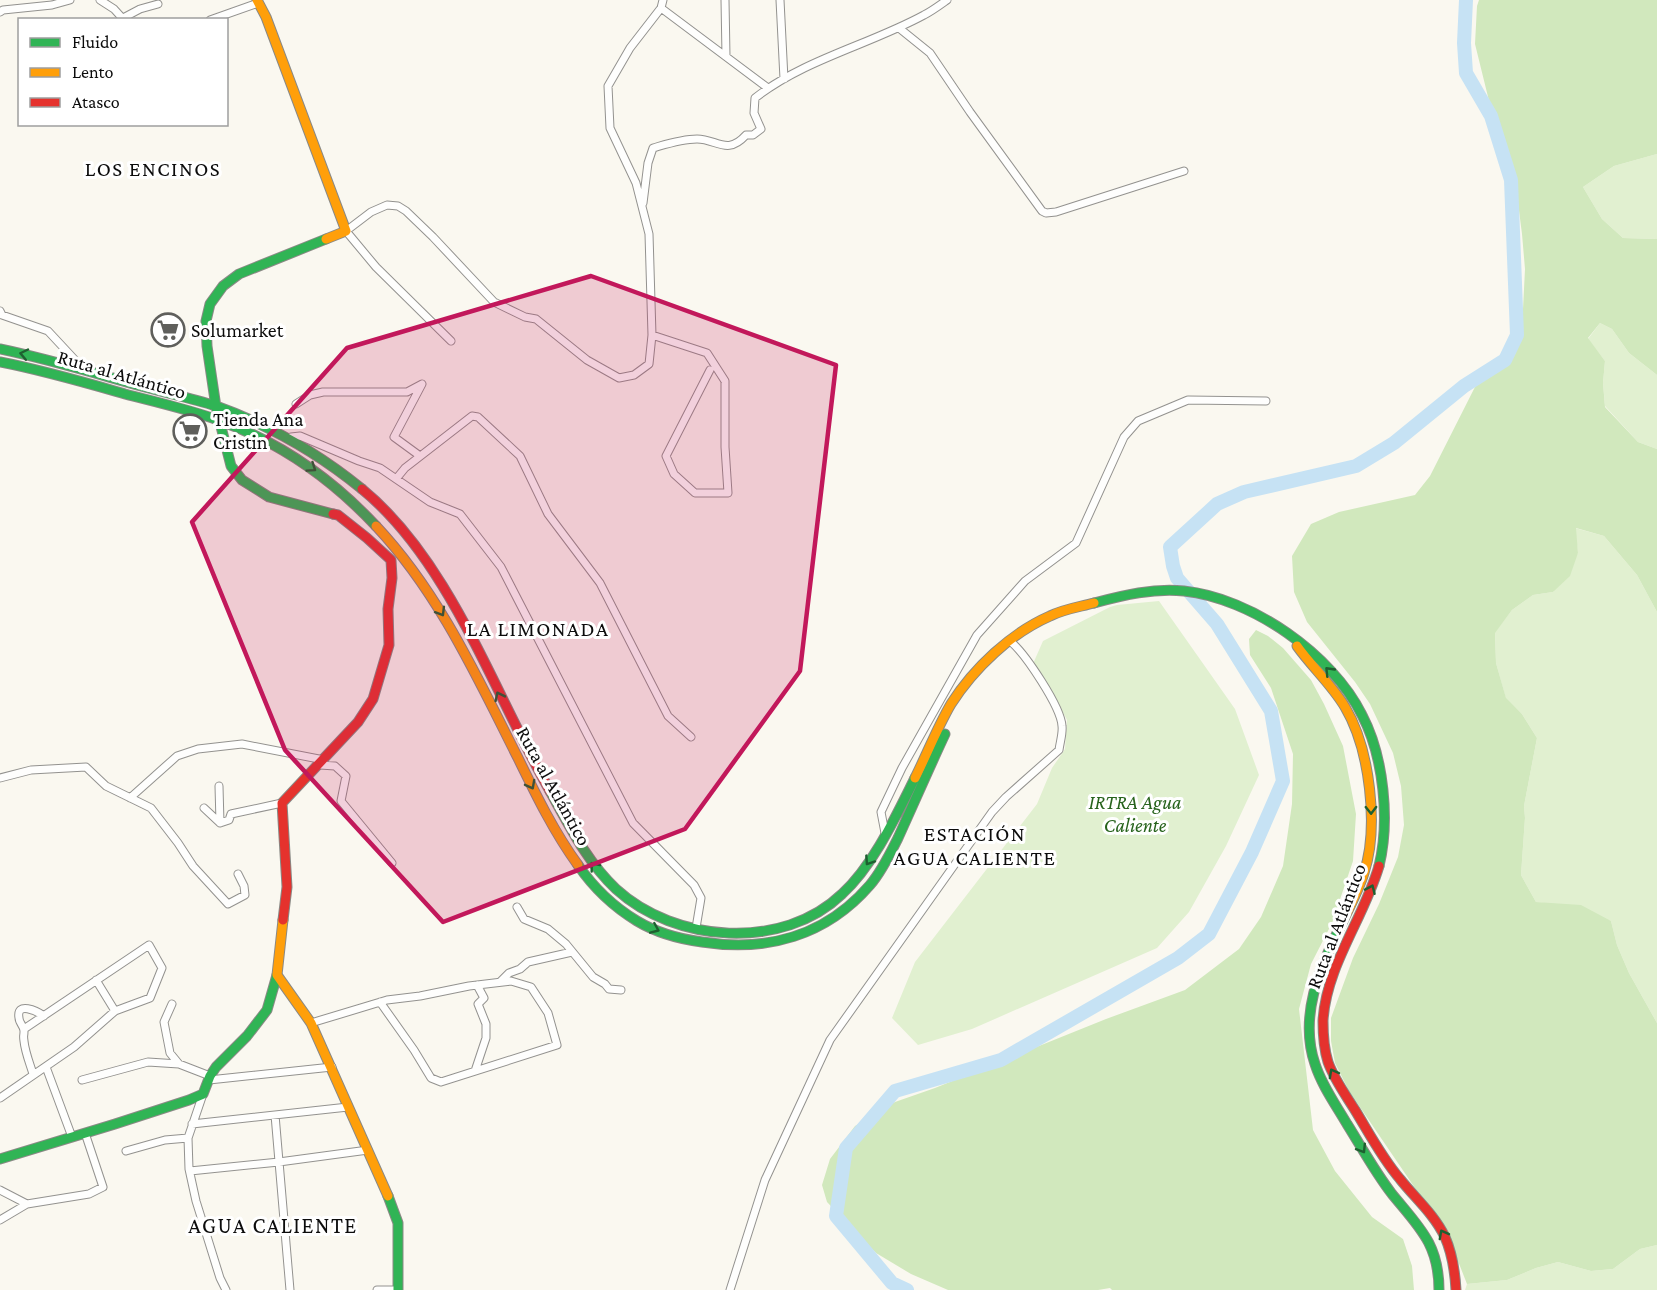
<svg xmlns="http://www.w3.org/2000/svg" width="1657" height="1290" viewBox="0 0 1657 1290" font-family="'Crimson Pro',serif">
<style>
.green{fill:#e1f0d0}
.forest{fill:#d1e8bd}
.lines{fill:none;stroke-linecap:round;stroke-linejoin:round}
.river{stroke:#c6e2f4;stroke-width:14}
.street-casing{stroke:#93928f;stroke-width:9}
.fast-casing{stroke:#8a8985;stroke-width:11}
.slow-casing{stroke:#8a8985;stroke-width:11}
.jam-casing{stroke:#8a8985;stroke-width:11}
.street{stroke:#fefefd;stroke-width:7}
.fast{stroke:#30b455;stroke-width:9}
.slow{stroke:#ff9f0a;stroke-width:9}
.jam{stroke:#e5322d;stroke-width:9}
.oneway{stroke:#1e6030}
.marked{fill:#c2185b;fill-opacity:0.2;stroke:#c2185b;stroke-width:4.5;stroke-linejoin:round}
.labels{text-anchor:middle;stroke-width:6;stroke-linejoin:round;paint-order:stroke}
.poi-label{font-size:20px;fill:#0c0c0c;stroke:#fff;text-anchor:start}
.street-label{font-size:20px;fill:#0c0c0c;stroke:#fff}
.park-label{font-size:20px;font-style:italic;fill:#27631c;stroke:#fff}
.neighbourhood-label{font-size:21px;letter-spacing:1.5px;fill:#0c0c0c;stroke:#fff}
.quarter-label{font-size:22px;letter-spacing:1.5px;fill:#0c0c0c;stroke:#fff}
</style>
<rect width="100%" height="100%" fill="#faf8f0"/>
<path class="green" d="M1657,154V239L1623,238L1602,219L1583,187L1614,166Z
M1600,323L1612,329L1629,353L1657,375V449L1638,442L1605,406L1603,383L1605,361L1588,339Z
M1575,528L1604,536L1637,575L1657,612V1023L1629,973L1617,945L1611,921L1552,904L1536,902L1521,875L1525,818L1524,806L1537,738L1522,714L1506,699L1496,663L1495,632L1512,610L1533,595L1553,592L1578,553Z
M1159,601L1235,709L1259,775L1226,846L1189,912L1157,948L972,1029L918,1045L892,1018L915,962L1037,804L1052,768L1065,749L1067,720L1045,680L1032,666L1043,641L1110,607L1117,605Z
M1657,1245V1290H1465L1467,1284L1507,1280L1536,1268L1558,1262L1591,1271L1613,1269L1640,1249Z"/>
<path class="forest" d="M1479,0H1657V154L1614,166L1583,187L1602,219L1623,238L1657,239V375L1629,353L1612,329L1600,323L1588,338L1605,361L1603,383L1605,407L1638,442L1657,449V612L1637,575L1604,536L1576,528L1578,553L1570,576L1553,592L1533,595L1512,610L1495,633L1496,663L1506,698L1522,714L1537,738L1524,806L1525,818L1521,875L1536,902L1581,905L1611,921L1617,945L1629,973L1657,1023V1245L1640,1249L1613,1269L1591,1271L1558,1262L1536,1268L1507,1280L1467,1284L1449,1238L1349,1091L1335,1063L1331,1041V1018L1353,958L1379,904L1398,857L1404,825L1401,786L1393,753L1370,704L1355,682L1307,622L1294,592L1292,556L1311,524L1339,512L1415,495L1430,476L1477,383L1496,365L1516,337L1523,309L1525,269L1522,234L1514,172L1504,139L1491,109L1475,44L1477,6Z
M1256,630L1268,636L1283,648L1311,680L1324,704L1343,746L1356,814L1353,861L1332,923L1311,964L1299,1009L1313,1130L1335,1171L1372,1217L1403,1239L1412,1266L1414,1290H1112L1110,1288L1098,1290H948L911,1274L876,1253L827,1202L822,1185L830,1159L855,1126L895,1102L935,1088L1106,1019L1185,990L1239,949L1261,917L1283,866L1292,804L1293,754L1271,688L1250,655L1249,639Z"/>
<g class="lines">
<path class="river" d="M907,1290L892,1283L836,1216L846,1148L895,1091L1001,1060L1178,958L1209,934L1252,852L1283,781L1271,711L1217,624L1177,578L1173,566L1170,547L1217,504L1244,492L1356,466L1394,443L1464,386L1505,360L1517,335L1511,180L1491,116L1466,73L1464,43L1466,0"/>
<defs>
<path id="street" d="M100,0L114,9L124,20
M725,0L726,56
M780,0L784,79
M661,8L768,88
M0,12L3,10L52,5L70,0
M123,18L140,9L158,4
M210,20L258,3
M899,28L930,53L970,112L1042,211L1046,213L1056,212L1184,171
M643,203L648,163L653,148C667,144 682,139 697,139C717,139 727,156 746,135H753L761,129L754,113L755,98C805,59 869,45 924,15C932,11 940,5 947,0
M0,311L2,315L48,331L75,360L80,368
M652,335L707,353L725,381V447L728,493H695L674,474L666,456L710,370
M451,341L376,267L346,231L371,212L387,205L398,206L406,211L433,237L494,302L525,317L536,319L587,360L619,378L634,375L649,364L652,335L649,234L636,183L610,128L608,86L630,48L661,8L663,0
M296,404L310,395L323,392H407L422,384L394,437L420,456
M291,437L300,436L359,461L380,468L430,502L460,514L501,567L633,823L694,885L701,898L696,928
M396,479L405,468L472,416L478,417L520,456L548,514L600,583L668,716L691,737
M320,765L335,766L346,776L341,801L392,863
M0,778L31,770L86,767L106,786L151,808L178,843L193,866L228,904L245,895L244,886L238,874
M219,786L220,823
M130,798L177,756L198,749L242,744L324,760
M204,808L220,823L229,820L231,814L282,803
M885,833L881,812L902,768L977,635L1025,581L1076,543L1124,437L1138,421L1188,400L1266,401
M517,907L524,919L548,929L566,944L593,977L605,984L609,989L621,990
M96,980L115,1011
M500,982L509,973L520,969L528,962L572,952
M172,1004L164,1022L170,1053L179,1064L210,1076
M311,1023L387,1000L420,996L469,986L511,981L531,987L548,1013L557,1045L441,1082L431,1078L414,1050L380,1002
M46,1067L72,1137
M475,1071L486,1038V1024L478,1004L484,998L477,985
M33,1074C30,1064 25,1052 24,1041C23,1034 24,1038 24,1031C24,1026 19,1023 19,1018C16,1001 37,1011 44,1016
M82,1080L148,1062L179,1064
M209,1080L332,1067
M203,1094L188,1138L189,1169L196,1201L220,1278L226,1290
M0,1098L74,1047L115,1011L150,998L162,968L149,945L24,1029
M275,1115L290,1290
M192,1124L348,1107
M126,1151L165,1140L188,1138
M190,1171L279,1162L368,1150
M0,1190L27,1204
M0,1220L27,1204L89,1194L103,1187L85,1133
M377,1290H398
M730,1290L765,1180L830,1040L992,812L1006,797L1059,750C1060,742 1063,733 1062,726C1061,707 1025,653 1010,641"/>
<path id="fast" d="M326,239L239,274L223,286L210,304L206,321L207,346L216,407L231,466L242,480L269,497L333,514
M0,349C48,359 94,373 141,386C166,393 191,398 216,406C269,425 318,453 362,489
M0,362C42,370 83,382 125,394C156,402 187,409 218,420C280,442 331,478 376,526
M1094,603C1124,595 1153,588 1184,591C1251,598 1332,654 1362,715C1384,757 1390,821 1379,866
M550,791C569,825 587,862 616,889C675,943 783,951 842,894C873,866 896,816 915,778
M578,865C593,887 614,907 637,921C657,933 679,939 702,942C767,952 826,936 870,885C882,871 890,854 898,838C914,803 929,768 945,734
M1340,927C1319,969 1299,1017 1315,1064C1322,1086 1336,1105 1347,1124C1362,1148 1375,1172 1392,1194C1419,1227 1439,1244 1439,1290
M0,1159L115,1124L189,1100L203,1094L210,1076L216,1067L247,1036L267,1010L277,975
M388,1196L398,1223V1290"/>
<path id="slow" d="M257,0L266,17L346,231L326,239
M376,526C439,593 477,677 518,758C536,795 554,832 578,865
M1297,646C1312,667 1332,685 1345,707C1370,749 1379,827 1364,873C1358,892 1348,910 1340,927
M915,778C927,754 937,728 951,704C974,668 1011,633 1050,616C1064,609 1079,607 1094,603
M283,920L277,975L311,1023L388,1196"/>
<path id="jam" d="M362,489C450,561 494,693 550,791
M1379,866C1364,918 1326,966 1323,1021C1323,1035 1324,1049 1328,1062C1334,1079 1345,1094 1355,1110C1369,1133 1382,1158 1400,1179C1415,1198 1434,1214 1445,1237C1452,1253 1455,1272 1456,1290
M283,920L287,887L282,803L358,722L373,699L389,645L388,609L392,578L391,560L367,538L338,515L333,514"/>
</defs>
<use href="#street" class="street-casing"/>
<use href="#fast" class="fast-casing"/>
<use href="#slow" class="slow-casing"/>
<use href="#jam" class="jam-casing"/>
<use href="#street" class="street"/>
<use href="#fast" class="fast"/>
<use href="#slow" class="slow"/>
<use href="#jam" class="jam"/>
</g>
<defs><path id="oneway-chevron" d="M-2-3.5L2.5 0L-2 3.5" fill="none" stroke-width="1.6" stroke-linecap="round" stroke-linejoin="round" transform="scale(1.5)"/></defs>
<g class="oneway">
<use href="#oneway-chevron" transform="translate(24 354) rotate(-168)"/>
<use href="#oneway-chevron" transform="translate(312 468) rotate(34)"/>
<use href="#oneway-chevron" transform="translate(441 612) rotate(59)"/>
<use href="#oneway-chevron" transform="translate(1329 671) rotate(-134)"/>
<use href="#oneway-chevron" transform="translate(499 696) rotate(-116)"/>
<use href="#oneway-chevron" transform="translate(531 785) rotate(62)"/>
<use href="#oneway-chevron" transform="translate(1371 810) rotate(89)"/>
<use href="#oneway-chevron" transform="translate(869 861) rotate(124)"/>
<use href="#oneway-chevron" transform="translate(594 866) rotate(-128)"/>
<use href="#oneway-chevron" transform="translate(1371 889) rotate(-66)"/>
<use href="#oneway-chevron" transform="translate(655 929) rotate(23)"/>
<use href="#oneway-chevron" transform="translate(1333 1073) rotate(-119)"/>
<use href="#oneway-chevron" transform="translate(1362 1149) rotate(58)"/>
<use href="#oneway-chevron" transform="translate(1443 1234) rotate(-118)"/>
</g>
<path class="marked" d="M591,276L836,365L800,671L685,829L443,922L285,750L192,522L347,348Z"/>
<defs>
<symbol id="supermarket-ring" viewBox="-11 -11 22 22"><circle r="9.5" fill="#fff" stroke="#5f5f5c" stroke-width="1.5"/><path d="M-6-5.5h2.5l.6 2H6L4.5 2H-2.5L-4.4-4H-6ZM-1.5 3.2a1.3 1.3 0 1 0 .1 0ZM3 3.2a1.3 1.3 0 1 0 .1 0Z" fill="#5f5f5c"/></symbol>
</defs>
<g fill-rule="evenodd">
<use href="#supermarket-ring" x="149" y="311" width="38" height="38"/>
<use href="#supermarket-ring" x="171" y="412" width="38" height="38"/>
</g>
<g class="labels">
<g class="poi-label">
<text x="191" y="337">Solumarket</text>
<text x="213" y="426">Tienda Ana<tspan x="213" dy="23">Cristin</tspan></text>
</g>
<g class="street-label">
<text transform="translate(122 374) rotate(16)" y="7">Ruta al Atlántico</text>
<text transform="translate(554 786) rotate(61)" y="7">Ruta al Atlántico</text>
<text transform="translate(1336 926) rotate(-69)" y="7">Ruta al Atlántico</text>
</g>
<g class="park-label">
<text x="1135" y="809">IRTRA Agua<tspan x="1135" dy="23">Caliente</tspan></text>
</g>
<g class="neighbourhood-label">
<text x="153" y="176">LOS ENCINOS</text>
<text x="538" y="636">LA LIMONADA</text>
<text x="975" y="841">ESTACIÓN<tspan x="975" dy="24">AGUA CALIENTE</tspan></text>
</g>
<g class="quarter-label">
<text x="273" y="1233">AGUA CALIENTE</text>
</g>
</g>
<rect x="18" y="18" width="210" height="108" fill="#ffffff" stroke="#9e9e9e" stroke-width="1.5"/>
<rect x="30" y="38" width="30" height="9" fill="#30b455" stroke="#9e9e9e" stroke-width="1.5"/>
<text x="72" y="48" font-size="18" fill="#0c0c0c">Fluido</text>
<rect x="30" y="68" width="30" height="9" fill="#ff9f0a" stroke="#9e9e9e" stroke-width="1.5"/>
<text x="72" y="78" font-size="18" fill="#0c0c0c">Lento</text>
<rect x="30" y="98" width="30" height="9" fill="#e5322d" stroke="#9e9e9e" stroke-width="1.5"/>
<text x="72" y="108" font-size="18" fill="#0c0c0c">Atasco</text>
</svg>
